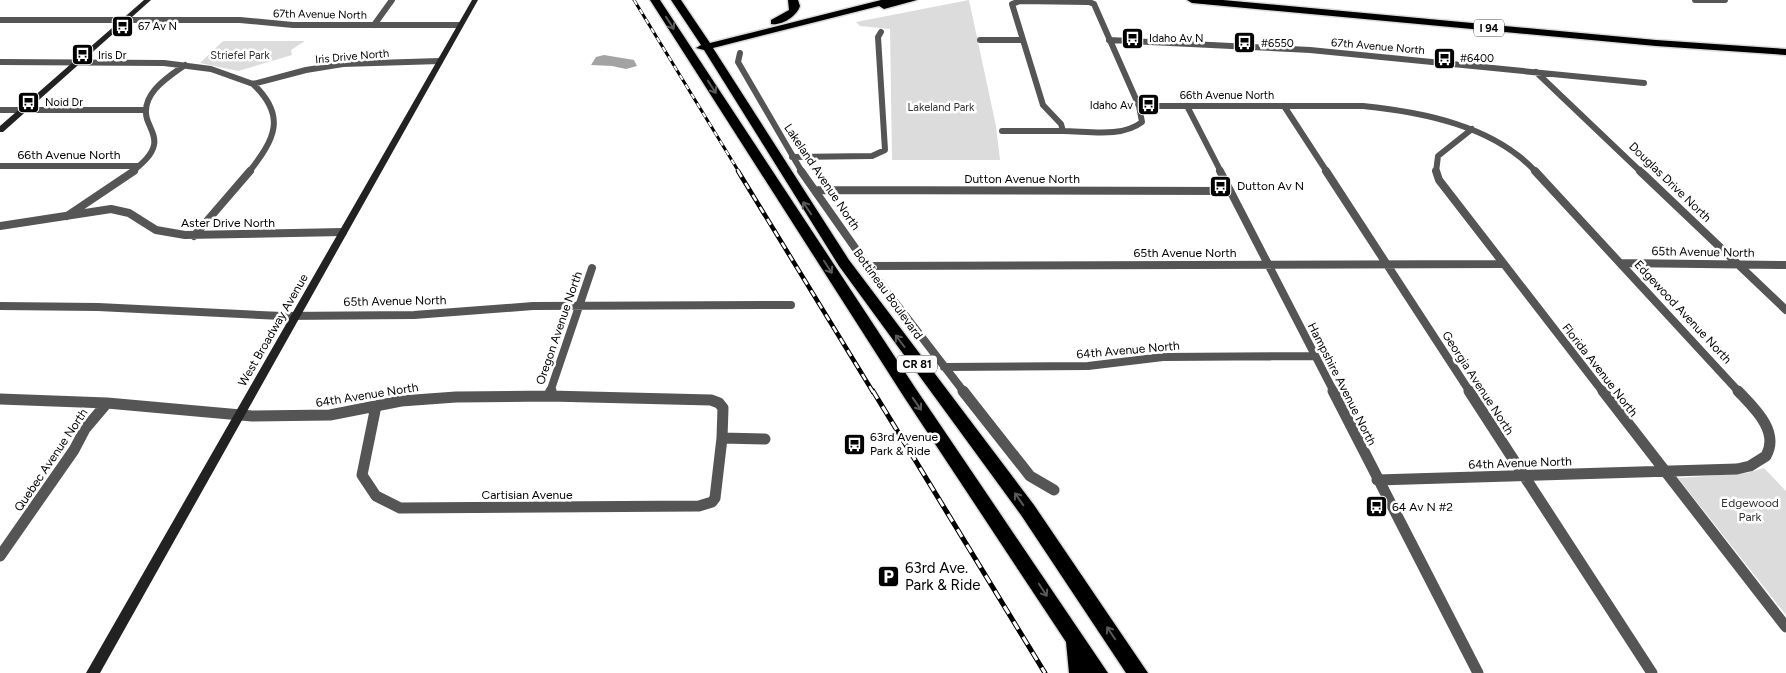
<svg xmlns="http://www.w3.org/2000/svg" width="1786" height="673" viewBox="0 0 1786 673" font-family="Figtree,sans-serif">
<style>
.green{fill:#dcdcdc}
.water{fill:#a3a3a3}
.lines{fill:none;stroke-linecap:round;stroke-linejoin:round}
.highway-casing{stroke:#dbdbdb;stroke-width:3}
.street-far2{stroke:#555;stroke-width:6}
.street-far1{stroke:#555;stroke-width:8}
.street{stroke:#555;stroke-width:11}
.secondary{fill:#222;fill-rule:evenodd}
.highway{fill:#000;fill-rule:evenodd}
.rail-far2-casing{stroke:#000;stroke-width:3}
.rail-far1-casing{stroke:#000;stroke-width:4.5}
.rail-casing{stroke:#000;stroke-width:5}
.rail-far2{stroke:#fff;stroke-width:2;stroke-dasharray:5.5;stroke-linecap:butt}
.rail-far1{stroke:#fff;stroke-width:2.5;stroke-dasharray:7;stroke-linecap:butt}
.rail{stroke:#fff;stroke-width:3;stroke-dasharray:9;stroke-linecap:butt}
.oneway{stroke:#595959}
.labels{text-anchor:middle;stroke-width:5;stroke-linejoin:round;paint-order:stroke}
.far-street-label{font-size:11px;fill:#000;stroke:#fff}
.far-poi-label{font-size:11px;fill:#000;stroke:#fff;text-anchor:start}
.shield{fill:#fff;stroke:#4c4c4c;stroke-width:1}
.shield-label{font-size:11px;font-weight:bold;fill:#000}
.far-park-label{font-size:11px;fill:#333;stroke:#fff}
.street-label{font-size:12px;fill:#000;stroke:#fff}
.poi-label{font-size:12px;fill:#000;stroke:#fff;text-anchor:start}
.park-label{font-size:12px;fill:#333;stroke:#fff}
.near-poi-label{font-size:15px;fill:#000;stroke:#fff;text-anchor:start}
</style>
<rect width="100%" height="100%" fill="#fff"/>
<path class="green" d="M969,0L996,126L1000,160H892L890,29L860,26L856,22Z
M223,41H305L291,50L292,55L238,71L200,63Z
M1764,468L1786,491V615L1678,478L1747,473Z"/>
<path class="water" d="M604,55L634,60L637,66L626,69L612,66L591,65L596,57Z"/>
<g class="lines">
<defs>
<path id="highway" d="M650,0H660L916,389L1108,673H1069L1066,642L904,397Z
M671,0H681L710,43L881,0H917L884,9L879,6L713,48L849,260L1034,505L1148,673H1126L1021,515L839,266L704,50L696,48L701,45Z
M788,0H798L800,6C797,16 782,26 771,24V20L789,10Z
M1187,0H1223L1656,40L1786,49V55L1656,46L1192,3Z"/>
</defs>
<use href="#highway" class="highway-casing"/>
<path class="street-far2" d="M1695,0H1725
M1020,1L1089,2L1094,4L1139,106L1142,122C1122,138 1087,131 1063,131L1061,124L1043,105L1012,4Z
M0,20H240L293,25H460
M374,25L392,0
M980,40H1022
M1109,40L1310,50L1644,83
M740,53L738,62L802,172
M0,62L164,63L211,69L253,84L306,70L343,64L440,61
M1536,72L1641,172
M1139,106H1363C1423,112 1494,126 1536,172
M1187,106L1221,172
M1284,106L1327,172
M0,110H146
M1002,131H1063
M792,157L872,156L885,150L878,37L881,32
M0,166H139
M132,172C140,165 152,156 154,145C156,136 150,128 147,119C140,94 168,77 185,65
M249,172C275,139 287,116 253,84
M1436,172L1438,156L1472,129"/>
<path class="street-far1" d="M801,171L877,279L964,392
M1220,171L1334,392
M1326,171L1470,392
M1436,171L1439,180L1603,392
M1535,171L1739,392
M1640,171L1786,310
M815,190L1229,191
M67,216L134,171
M0,226L111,209L129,213L156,230L185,235L343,232
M194,236L250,171
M1620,263L1786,265
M868,266L1502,264
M0,306L98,307L282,316L414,315L533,306L791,305
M944,367L1088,366L1163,357L1314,356
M550,392L592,268"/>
<path class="street" d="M963,391L1030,476L1054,490
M1333,391L1478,673
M1469,391L1652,673
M1603,391L1786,627
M549,396L551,391
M0,399L107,403L252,416L330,415L401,401L456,397L549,396L711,400L719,403L723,408L722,438L765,439
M376,406L362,475L376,496L400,508L699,506L712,502L715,498L722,438
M1377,480L1737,469L1750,466L1766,456C1780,431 1754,408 1738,391
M0,556L74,450L85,429L107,403"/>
<path class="secondary" d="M144,0H151L3,132H0V126Z
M472,0H478L100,673H86Z"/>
<use href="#highway" class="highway"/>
<defs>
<path id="rail-far2" d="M634,0L739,172"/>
<path id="rail-far1" d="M738,171L873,392"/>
<path id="rail" d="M873,391L1045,673"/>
</defs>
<use href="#rail-far2" class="rail-far2-casing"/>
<use href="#rail-far1" class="rail-far1-casing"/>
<use href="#rail" class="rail-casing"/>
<use href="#rail-far2" class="rail-far2"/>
<use href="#rail-far1" class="rail-far1"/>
<use href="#rail" class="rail"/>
</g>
<defs><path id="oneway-shaft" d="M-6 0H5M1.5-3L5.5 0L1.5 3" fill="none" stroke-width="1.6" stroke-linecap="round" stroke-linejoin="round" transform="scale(1.25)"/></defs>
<g class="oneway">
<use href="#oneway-shaft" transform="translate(670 23) rotate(57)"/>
<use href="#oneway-shaft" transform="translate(712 87) rotate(57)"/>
<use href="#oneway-shaft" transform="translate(807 208) rotate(-124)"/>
<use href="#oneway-shaft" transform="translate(828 267) rotate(57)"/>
<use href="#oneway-shaft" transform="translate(900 341) rotate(-127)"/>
<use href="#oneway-shaft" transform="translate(917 404) rotate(55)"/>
<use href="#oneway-shaft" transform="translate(1019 499) rotate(-125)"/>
<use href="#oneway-shaft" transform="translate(1043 590) rotate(57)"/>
<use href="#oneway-shaft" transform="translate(1111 633) rotate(-124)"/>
</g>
<defs>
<symbol id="bus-square" viewBox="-11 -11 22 22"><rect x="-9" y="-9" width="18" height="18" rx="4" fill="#000" stroke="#fff"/><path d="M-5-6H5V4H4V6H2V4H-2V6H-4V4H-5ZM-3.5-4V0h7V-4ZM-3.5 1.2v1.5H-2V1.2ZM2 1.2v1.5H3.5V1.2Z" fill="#fff"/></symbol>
<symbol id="parking-square" viewBox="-11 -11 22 22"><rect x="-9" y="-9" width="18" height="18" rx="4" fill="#000" stroke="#fff"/><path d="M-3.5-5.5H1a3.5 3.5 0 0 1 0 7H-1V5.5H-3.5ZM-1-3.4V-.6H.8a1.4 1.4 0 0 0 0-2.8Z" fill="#fff"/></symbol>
</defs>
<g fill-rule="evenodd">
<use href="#bus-square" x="110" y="14" width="25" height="25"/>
<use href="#bus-square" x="1120" y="26" width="25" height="25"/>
<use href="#bus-square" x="1232" y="30" width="25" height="25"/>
<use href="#bus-square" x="70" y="42" width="25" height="25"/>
<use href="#bus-square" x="1432" y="46" width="25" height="25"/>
<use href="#bus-square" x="16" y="90" width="25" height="25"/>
<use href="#bus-square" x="1136" y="92" width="25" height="25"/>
<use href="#bus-square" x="1208" y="174" width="25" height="25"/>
<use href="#bus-square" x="842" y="432" width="25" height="25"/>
<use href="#bus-square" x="1364" y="494" width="25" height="25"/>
<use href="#parking-square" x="876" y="564" width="25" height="25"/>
</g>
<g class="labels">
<g class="far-street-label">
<text transform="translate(320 14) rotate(1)" y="4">67th Avenue North</text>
<text transform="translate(1378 46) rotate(5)" y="4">67th Avenue North</text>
<text transform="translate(352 56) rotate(-5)" y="4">Iris Drive North</text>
<text x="1227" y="99">66th Avenue North</text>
</g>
<g class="far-poi-label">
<text x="138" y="30">67 Av N</text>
<text x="1149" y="42">Idaho Av N</text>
<text x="1261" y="47">#6550</text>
<text x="98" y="59">Iris Dr</text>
<text x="1460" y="62">#6400</text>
<text x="45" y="106">Noid Dr</text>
<text x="1133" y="109" text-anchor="end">Idaho Av</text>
</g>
<g class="shield">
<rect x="1474" y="19.5" width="30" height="17" rx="4"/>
<rect x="897" y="355.5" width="40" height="17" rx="4"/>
</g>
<g class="shield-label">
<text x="1489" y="32">I 94</text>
<text x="917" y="368">CR 81</text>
</g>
<g class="far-park-label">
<text x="240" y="59">Striefel Park</text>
<text x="941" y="111">Lakeland Park</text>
</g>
<g class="street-label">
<text x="69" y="159">66th Avenue North</text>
<text transform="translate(822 177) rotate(56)" y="4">Lakeland Avenue North</text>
<text x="1022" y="183">Dutton Avenue North</text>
<text transform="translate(1670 182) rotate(44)" y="4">Douglas Drive North</text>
<text x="228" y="227">Aster Drive North</text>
<text transform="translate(1703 252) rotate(1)" y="4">65th Avenue North</text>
<text x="1185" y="257">65th Avenue North</text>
<text transform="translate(888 294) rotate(54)" y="4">Bottineau Boulevard</text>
<text transform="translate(395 301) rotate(-1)" y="4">65th Avenue North</text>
<text transform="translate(1683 312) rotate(47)" y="4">Edgewood Avenue North</text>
<text transform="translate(559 328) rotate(-71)" y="4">Oregon Avenue North</text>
<text transform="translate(273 330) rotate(-60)" y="4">West Broadway Avenue</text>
<text transform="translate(1128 350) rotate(-5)" y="4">64th Avenue North</text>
<text transform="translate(1600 370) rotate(52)" y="4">Florida Avenue North</text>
<text transform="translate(1478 383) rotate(57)" y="4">Georgia Avenue North</text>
<text transform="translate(1342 384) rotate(63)" y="4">Hampshire Avenue North</text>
<text transform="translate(367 395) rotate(-9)" y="4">64th Avenue North</text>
<text transform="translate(51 460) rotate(-56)" y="4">Quebec Avenue North</text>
<text transform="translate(1520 463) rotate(-2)" y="4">64th Avenue North</text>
<text x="527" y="499">Cartisian Avenue</text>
</g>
<g class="poi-label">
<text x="1237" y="190">Dutton Av N</text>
<text x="870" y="441">63rd Avenue<tspan x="870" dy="14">Park &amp; Ride</tspan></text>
<text x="1392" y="511">64 Av N #2</text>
</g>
<g class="park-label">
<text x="1750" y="507">Edgewood<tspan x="1750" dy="14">Park</tspan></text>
</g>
<g class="near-poi-label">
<text x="905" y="573">63rd Ave.<tspan x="905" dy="17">Park &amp; Ride</tspan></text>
</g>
</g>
</svg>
